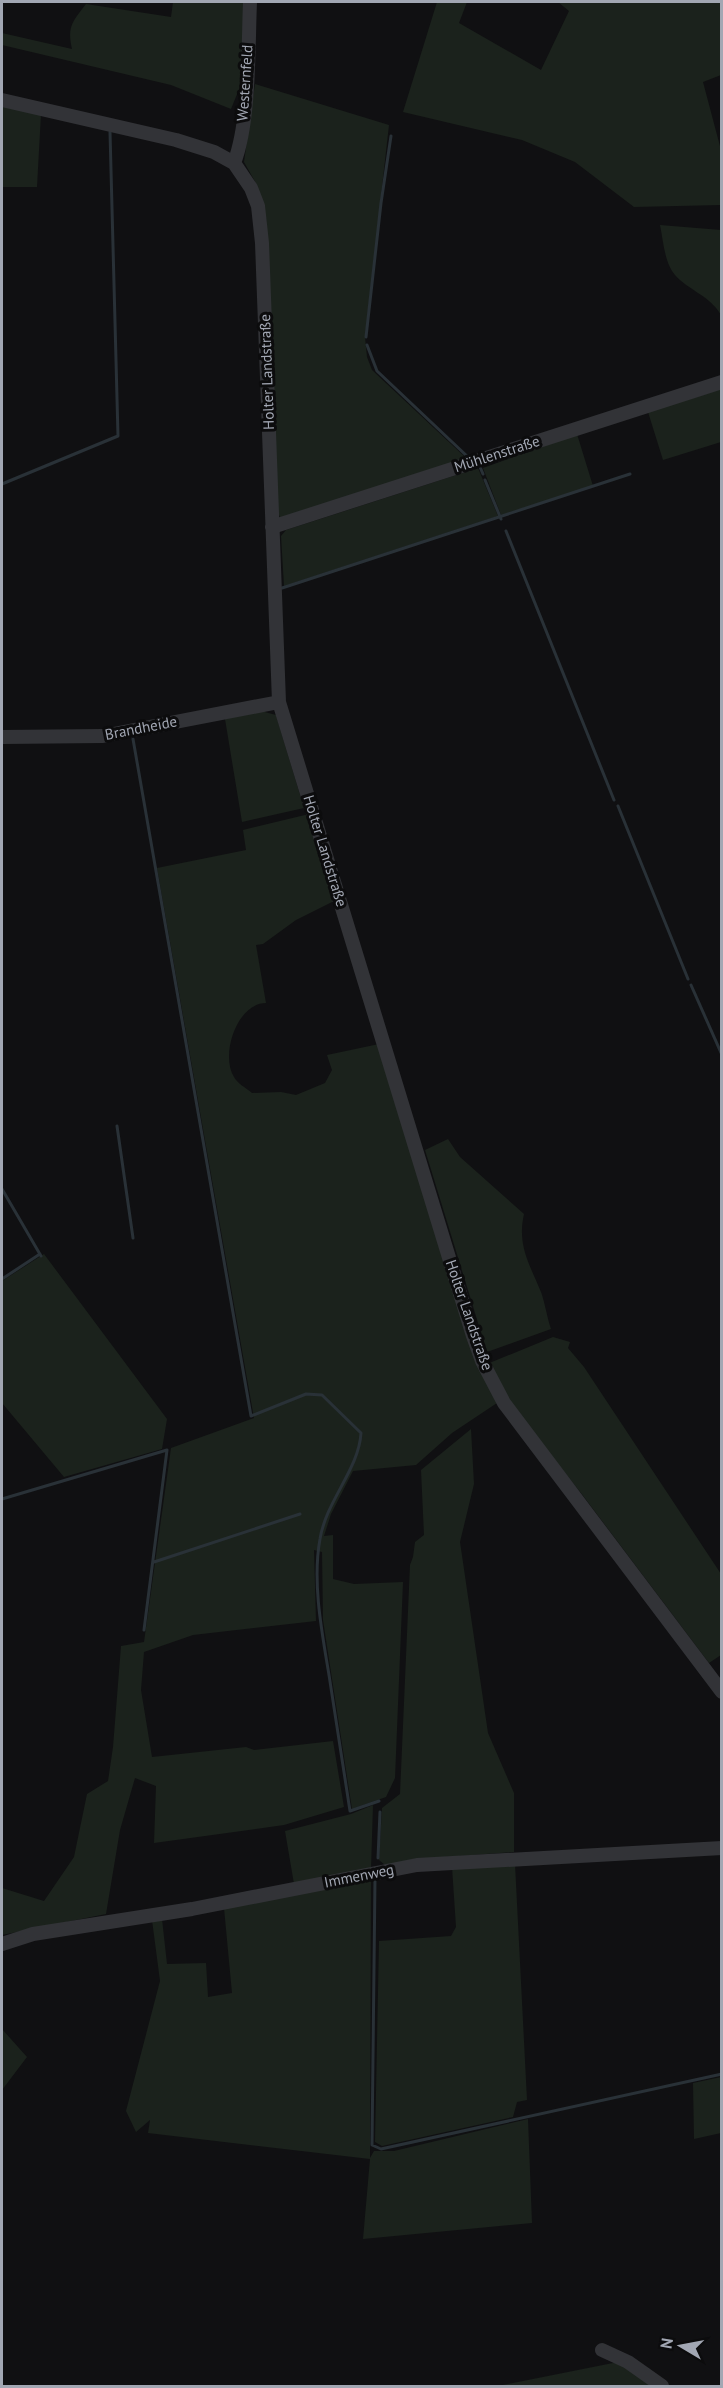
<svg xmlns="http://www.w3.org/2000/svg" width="723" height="2388" viewBox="0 0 723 2388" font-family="'PT Sans',sans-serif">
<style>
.green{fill:#1b221c}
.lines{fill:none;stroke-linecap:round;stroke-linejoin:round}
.stream{stroke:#293137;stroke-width:3}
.minor{stroke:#323337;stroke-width:14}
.labels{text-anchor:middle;stroke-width:6;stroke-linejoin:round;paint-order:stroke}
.street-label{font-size:15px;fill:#a2a7b3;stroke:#0c0c0d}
</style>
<rect width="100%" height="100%" fill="#101012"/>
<path class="green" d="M173,2H246L244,77L231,109L171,85L2,45V33L72,49C67,27 72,22 86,4L171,17Z
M437,2H467L459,23L541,70L569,11L558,2H721V75L703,82L721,150V205L634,207L575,162L522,140L403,112Z
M255,84L389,125L365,337L367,357L372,370L466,458L285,518L280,517L277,511L266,218L257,185L244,162Z
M2,105L41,114L37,187H2Z
M660,225L721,230V315C709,294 684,289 672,271C664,258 663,239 660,225Z
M721,389V442L663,460L648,412Z
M577,434L593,486L501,515L483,468Z
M478,468L498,516L284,586L281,536L286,530Z
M261,711L276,715L304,808L242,822L225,719Z
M305,815L309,816L336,900L296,920L263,944L256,945L266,1003C237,1003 220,1055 234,1077C237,1083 246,1088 252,1093L281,1092L296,1095L325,1083L332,1070L327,1055L379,1044L472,1352L497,1403L452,1433L416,1465L353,1471L331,1514L324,1536L333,1535V1579L354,1584L403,1582L395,1778L386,1797L352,1809L323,1620L322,1552L314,1550L316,1621L193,1635L144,1652L141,1690L152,1757L246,1747L254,1750L333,1741L344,1807L284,1825L154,1843L156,1786L135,1778L120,1830L106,1914L2,1935V1888L44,1901L74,1857L87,1794L108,1781L113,1747L121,1646L144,1642L171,1448L254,1418L157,868L246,850L243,830Z
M448,1139L460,1157L524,1214C517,1245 529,1263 541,1292C545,1303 547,1317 551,1329L487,1352L425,1150Z
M44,1254L167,1419L162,1449L64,1477L2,1403V1281Z
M553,1337L570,1342L568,1348L584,1367L721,1574V1655L709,1663L581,1493L507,1401L487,1364Z
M471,1429L474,1484L460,1542L488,1733L514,1793V1852L418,1859L385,1865L379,1860L382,1808L400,1794L410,1565L413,1557L415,1542L424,1535L421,1470Z
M373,1805L371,1869L294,1884L285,1831L351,1814Z
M515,1864L527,2100L517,2102L513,2117L382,2146L375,2142L379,1941L451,1936L456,1927L452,1867Z
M371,1878L370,2158L374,2151H394L528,2119L532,2223L363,2239L370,2159L148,2133L150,2120L136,2132L126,2111L160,1981L152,1920L162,1919L167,1964L206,1963L208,1997L232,1993L224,1908Z
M2,2029L27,2057L2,2090Z
M721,2077V2133L694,2139L693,2083Z
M618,2362L658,2386H498Z"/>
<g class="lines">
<path class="stream" d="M366,337L381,203L391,136
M367,345L377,371L469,458
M480,467L483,474
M485,480L501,519
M2,484L118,436L110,132
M506,531L614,800
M282,588L630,474
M133,739L251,1416L306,1394L322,1395L361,1433C359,1469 326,1501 320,1539C312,1582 322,1633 329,1675C336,1721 343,1766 350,1811L379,1801
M618,806L688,979
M691,985L722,1055
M117,1126L133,1238
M2,1189L41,1256
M2,1279L40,1254
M2,1499L167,1450
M154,1562L300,1514
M144,1630L167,1450
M378,1858L380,1812
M375,1878L372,2145L381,2149L722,2074"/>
<path class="minor" d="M2,100L176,140L214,152L234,163L251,188L258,206L262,243L279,702L473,1336L482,1361L504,1403L722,1692
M234,163C250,122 248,47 250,2
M272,527L722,382
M2,737L103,736L279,702
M2,1944L33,1934L192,1909L417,1865L722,1848
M602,2350L628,2362L662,2386"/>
</g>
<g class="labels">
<g class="street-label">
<text transform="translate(245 83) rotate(-86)" y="5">Westernfeld</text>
<text transform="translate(267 372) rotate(-92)" y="5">Holter Landstraße</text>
<text transform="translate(497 454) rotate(-18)" y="5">Mühlenstraße</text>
<text transform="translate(141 728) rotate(-11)" y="5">Brandheide</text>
<text transform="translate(325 851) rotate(73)" y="5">Holter Landstraße</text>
<text transform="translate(469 1315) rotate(71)" y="5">Holter Landstraße</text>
<text transform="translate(359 1876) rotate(-11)" y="5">Immenweg</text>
</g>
</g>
<rect width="723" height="2388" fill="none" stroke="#a2a7b3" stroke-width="6"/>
<g transform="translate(681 2346) rotate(280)" stroke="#0c0c0d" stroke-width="4.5" paint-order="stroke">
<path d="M0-4.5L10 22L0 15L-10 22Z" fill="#a2a7b3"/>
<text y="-9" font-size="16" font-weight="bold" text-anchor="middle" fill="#a2a7b3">N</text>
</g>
</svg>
